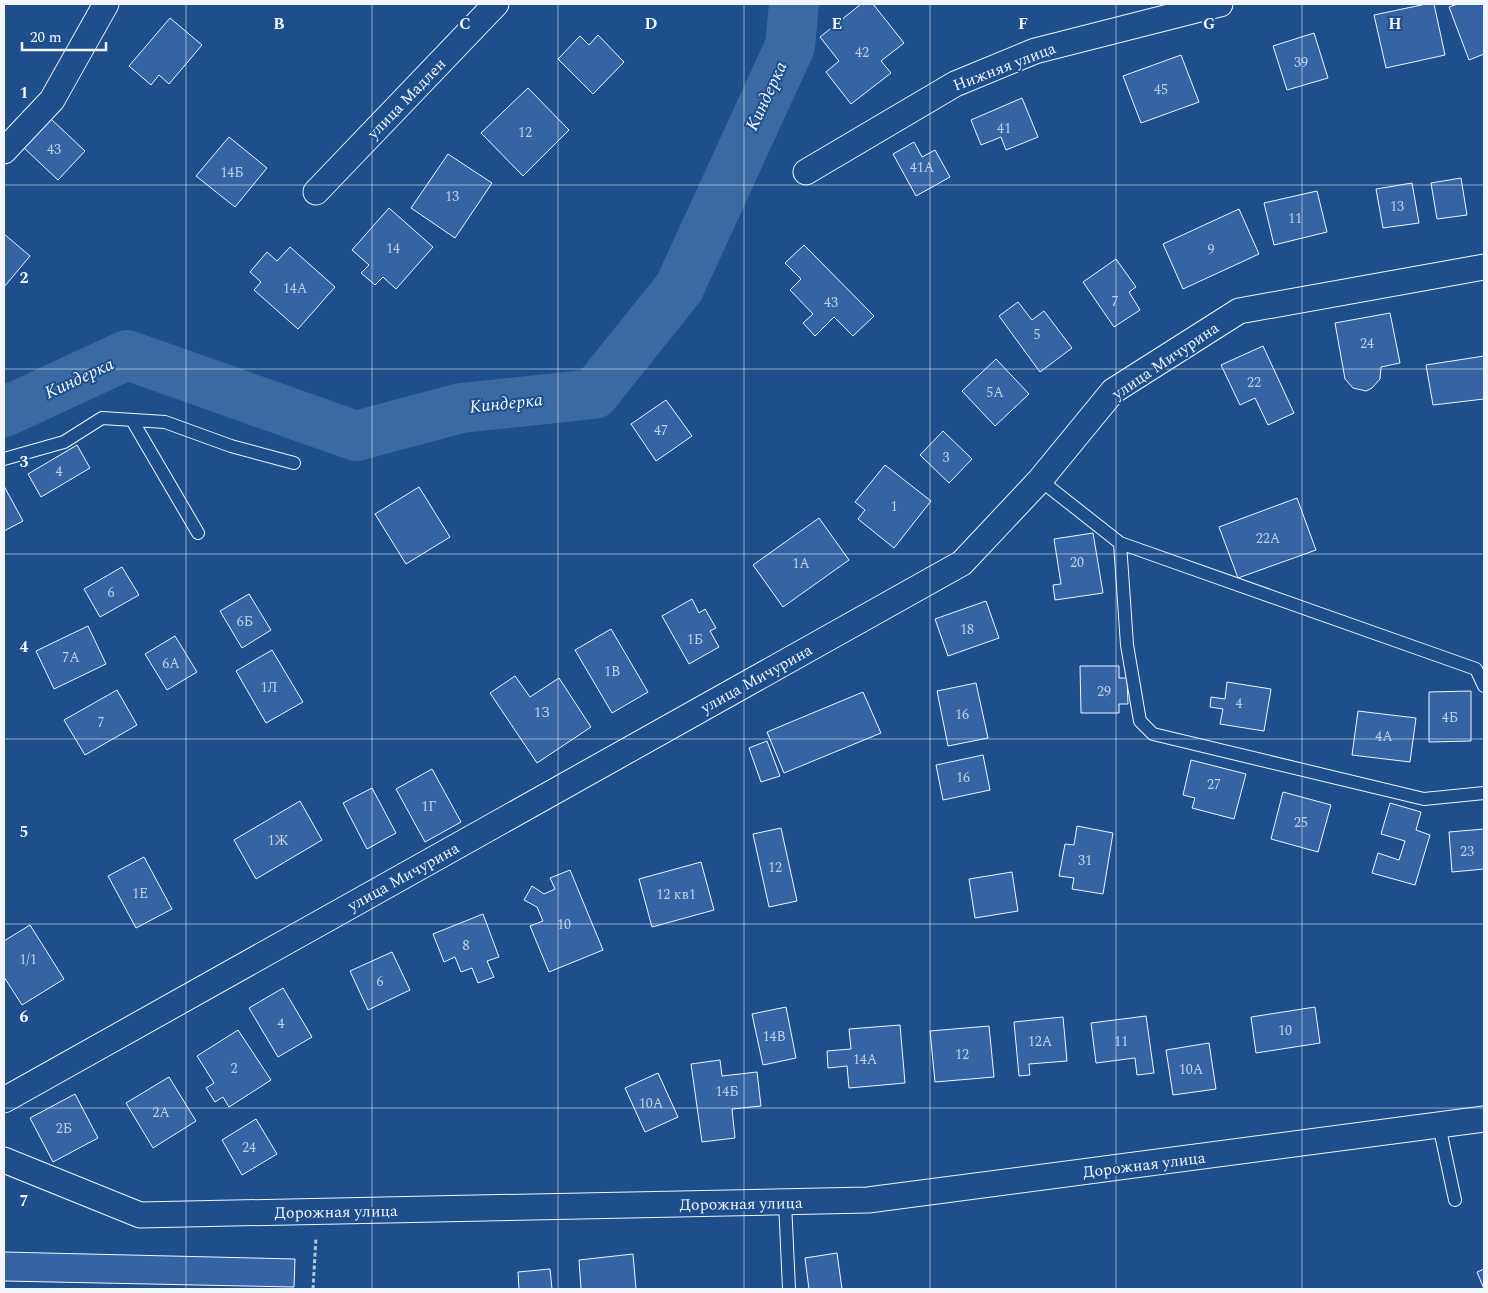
<svg xmlns="http://www.w3.org/2000/svg" width="1488" height="1293" viewBox="0 0 1488 1293" font-family="Spectral,serif">
<style>
.lines{fill:none;stroke-linecap:round;stroke-linejoin:round}
.river{stroke:#3b69a3;stroke-width:50}
.building{fill:#3563a3;stroke:#f2f6ff}
.lane-casing{stroke:#f2f6ff;stroke-width:14}
.street-casing{stroke:#f2f6ff;stroke-width:27}
.path{stroke:#b3c4dc;stroke-width:3;stroke-dasharray:4 2.5;stroke-linecap:butt}
.lane{stroke:#1f4e8c;stroke-width:12}
.street{stroke:#1f4e8c;stroke-width:25}
.grid{fill:none;stroke:#f2f6ff;stroke-width:1;stroke-opacity:0.55}
.labels{text-anchor:middle;stroke-width:4;stroke-linejoin:round;paint-order:stroke}
.number-label{font-size:14px;fill:#c3d1e8}
.street-label{font-size:16px;fill:#f2f6ff;stroke:#1f4e8c}
.water-label{font-size:18px;font-style:italic;fill:#f2f6ff;stroke:#1f4e8c}
.grid-label{font-size:16px;text-anchor:middle;font-weight:bold;fill:#f2f6ff;stroke:#1f4e8c;stroke-width:4;stroke-linejoin:round;paint-order:stroke}
</style>
<rect width="100%" height="100%" fill="#1f4e8c"/>
<g class="lines">
<path class="river" d="M4,412L127,355L356,436L461,408L594,394L679,288L790,46L794,4"/>
</g>
<path class="building" d="M861,4H873L904,43L881,61L891,73L851,104L826,72L839,61L820,37Z
M1426,4H1434L1445,55L1386,68L1374,15Z
M1458,4H1484V54L1469,60L1449,7Z
M170,18L202,45L169,84L159,75L151,85L129,66Z
M1314,33L1328,78L1287,90L1273,46Z
M598,35L624,62L593,94L558,59L580,36L589,45Z
M1181,55L1199,102L1141,123L1123,76Z
M528,88L569,130L523,176L481,133Z
M1022,98L1038,137L1006,150L1001,137L981,145L971,120Z
M50,118L85,151L58,180L23,147Z
M229,137L267,168L235,207L196,176Z
M914,142L922,157L935,150L950,177L916,196L893,154Z
M448,154L492,183L455,238L411,208Z
M1461,178L1467,215L1437,219L1431,183Z
M1412,183L1419,223L1383,228L1376,189Z
M1317,191L1327,232L1274,245L1264,203Z
M389,208L433,247L396,289L383,277L375,285L361,273L369,265L352,250Z
M1239,209L1259,254L1183,289L1163,244Z
M4,234L30,256L4,287Z
M804,245L874,316L853,336L834,317L815,336L803,323L813,314L790,290L801,279L785,263Z
M290,247L335,287L298,329L254,290L261,282L250,272L267,252L277,261Z
M1116,259L1136,287L1129,292L1140,310L1114,327L1083,282Z
M1018,302L1032,320L1044,311L1072,348L1040,372L999,316Z
M1390,313L1400,363L1381,367L1380,379L1372,388L1366,391L1353,388L1345,379L1335,323Z
M1263,346L1294,413L1268,425L1255,398L1240,405L1221,365Z
M1484,356V399L1433,405L1426,365Z
M996,359L1029,394L995,426L962,391Z
M666,400L692,436L656,461L631,424Z
M943,431L972,459L949,483L920,455Z
M77,445L90,468L41,497L28,474Z
M885,465L931,501L894,548L858,519L865,510L855,502Z
M4,486L23,521L4,531Z
M419,487L450,537L406,564L375,514Z
M1297,498L1316,550L1238,578L1219,527Z
M819,518L849,560L783,607L753,565Z
M1093,533L1103,593L1055,600L1053,585L1061,584L1054,539Z
M122,567L139,595L100,617L84,589Z
M249,594L271,630L242,648L220,611Z
M692,599L699,613L705,609L716,628L710,631L719,647L689,664L662,616Z
M986,601L999,638L948,656L935,619Z
M88,626L106,664L54,689L36,651Z
M611,629L648,692L612,713L575,650Z
M175,636L197,672L167,690L145,654Z
M272,650L303,702L266,723L236,671Z
M1080,666H1119V678H1127L1128,704H1119V713H1081Z
M515,676L530,697L559,678L591,727L537,763L490,693Z
M1227,682L1271,689L1264,731L1220,724L1223,709L1210,707L1211,697L1225,699Z
M976,683L988,738L948,746L937,691Z
M117,690L137,725L85,755L64,720Z
M1471,691V741L1429,742V692Z
M863,692L881,733L784,773L767,732Z
M1358,711L1416,718L1410,762L1352,755Z
M767,741L780,776L761,782L749,748Z
M983,755L990,790L943,800L936,765Z
M1191,760L1246,774L1234,819L1192,808L1195,798L1183,795Z
M432,769L461,822L425,842L396,789Z
M372,788L396,833L367,849L343,803Z
M1283,792L1331,805L1318,852L1271,839Z
M300,801L322,840L256,879L234,840Z
M1390,803L1421,812L1416,830L1430,835L1415,885L1372,873L1378,853L1399,860L1405,841L1381,834Z
M1077,826L1113,833L1103,894L1072,889L1074,878L1059,876L1065,844L1074,845Z
M781,828L797,901L769,907L753,834Z
M1484,829V869L1452,872L1449,832Z
M144,857L172,909L136,928L108,876Z
M701,862L714,910L652,927L639,879Z
M570,870L603,950L549,972L530,926L543,921L537,907L524,900L532,886L544,894L555,889L550,878Z
M1012,872L1018,911L975,918L969,879Z
M483,914L499,957L487,961L494,977L478,983L472,968L461,972L455,957L444,962L433,934Z
M30,925L64,979L22,1005L4,977V941Z
M392,952L410,990L368,1010L350,971Z
M283,988L312,1037L278,1057L249,1008Z
M786,1007L796,1058L763,1065L752,1014Z
M1315,1007L1320,1043L1256,1053L1251,1017Z
M1146,1016L1154,1073L1137,1075L1135,1058L1096,1063L1091,1023Z
M1063,1017L1067,1061L1029,1064L1030,1075L1019,1076L1014,1022Z
M900,1025L905,1083L849,1088L847,1066L828,1068L827,1051L851,1049L849,1029Z
M989,1026L994,1077L935,1082L930,1031Z
M238,1030L271,1080L229,1107L223,1097L215,1102L206,1088L214,1083L197,1056Z
M1209,1043L1216,1089L1173,1095L1166,1050Z
M720,1060L722,1076L757,1072L761,1106L732,1109L735,1138L702,1142L691,1064Z
M658,1073L678,1117L645,1132L625,1088Z
M169,1077L196,1121L153,1148L126,1103Z
M75,1094L98,1138L53,1162L30,1118Z
M256,1119L277,1154L242,1175L222,1140Z
M4,1252L295,1259L294,1287L4,1281Z
M837,1253L842,1289H809L805,1258Z
M633,1254L636,1289H581L579,1260Z
M550,1269L552,1289H519L518,1272Z
M1484,1269V1289L1477,1272Z"/>
<g class="lines">
<defs>
<path id="lane" d="M132,420L198,533
M4,459L64,442L102,418L165,422L231,446L294,463
M1040,480L1120,543L1476,669L1484,686
M1120,543L1127,645L1140,721L1153,734L1424,799L1484,793
M1439,1125L1455,1200
M785,1202L789,1289"/>
<path id="street" d="M4,151L52,100L106,4
M806,172L955,84L1035,51L1220,4
M316,192L496,4
M4,1100L962,563L1040,480L1113,391L1239,311L1484,267
M4,1160L140,1215L868,1200L1484,1119"/>
</defs>
<use href="#lane" class="lane-casing"/>
<use href="#street" class="street-casing"/>
<path class="path" d="M313,1289L316,1237"/>
<use href="#lane" class="lane"/>
<use href="#street" class="street"/>
</g>
<path class="grid" d="M186,4V1289M372,4V1289M558,4V1289M744,4V1289M930,4V1289M1116,4V1289M1302,4V1289M4,185H1484M4,369H1484M4,554H1484M4,739H1484M4,924H1484M4,1108H1484"/>
<g class="labels">
<g class="number-label">
<text x="862" y="57">42</text>
<text x="1301" y="67">39</text>
<text x="1161" y="94">45</text>
<text x="1004" y="133">41</text>
<text x="525" y="137">12</text>
<text x="54" y="154">43</text>
<text x="922" y="172">41А</text>
<text x="232" y="177">14Б</text>
<text x="452" y="201">13</text>
<text x="1397" y="211">13</text>
<text x="1295" y="223">11</text>
<text x="393" y="253">14</text>
<text x="1211" y="254">9</text>
<text x="295" y="293">14А</text>
<text x="1115" y="306">7</text>
<text x="831" y="307">43</text>
<text x="1037" y="339">5</text>
<text x="1367" y="348">24</text>
<text x="1254" y="387">22</text>
<text x="995" y="397">5А</text>
<text x="661" y="435">47</text>
<text x="946" y="462">3</text>
<text x="59" y="476">4</text>
<text x="894" y="511">1</text>
<text x="1268" y="543">22А</text>
<text x="1077" y="567">20</text>
<text x="801" y="568">1А</text>
<text x="111" y="597">6</text>
<text x="245" y="626">6Б</text>
<text x="967" y="634">18</text>
<text x="695" y="644">1Б</text>
<text x="71" y="662">7А</text>
<text x="171" y="668">6А</text>
<text x="612" y="676">1В</text>
<text x="269" y="692">1Л</text>
<text x="1104" y="696">29</text>
<text x="1239" y="708">4</text>
<text x="542" y="717">1З</text>
<text x="962" y="719">16</text>
<text x="1450" y="722">4Б</text>
<text x="101" y="727">7</text>
<text x="1384" y="741">4А</text>
<text x="963" y="782">16</text>
<text x="1214" y="789">27</text>
<text x="429" y="811">1Г</text>
<text x="1301" y="827">25</text>
<text x="278" y="845">1Ж</text>
<text x="1467" y="856">23</text>
<text x="1085" y="865">31</text>
<text x="775" y="872">12</text>
<text x="140" y="898">1Е</text>
<text x="676" y="899">12 кв1</text>
<text x="564" y="929">10</text>
<text x="466" y="950">8</text>
<text x="28" y="964">1/1</text>
<text x="380" y="986">6</text>
<text x="281" y="1028">4</text>
<text x="1285" y="1035">10</text>
<text x="774" y="1041">14В</text>
<text x="1040" y="1046">12А</text>
<text x="1121" y="1046">11</text>
<text x="962" y="1059">12</text>
<text x="865" y="1064">14А</text>
<text x="234" y="1073">2</text>
<text x="1191" y="1074">10А</text>
<text x="727" y="1096">14Б</text>
<text x="651" y="1108">10А</text>
<text x="161" y="1117">2А</text>
<text x="64" y="1133">2Б</text>
<text x="249" y="1152">24</text>
</g>
<g class="street-label">
<text transform="translate(1004 66) rotate(-21)" y="6">Нижняя улица</text>
<text transform="translate(406 98) rotate(-46)" y="6">улица Мадлен</text>
<text transform="translate(1165 360) rotate(-34)" y="6">улица Мичурина</text>
<text transform="translate(756 678) rotate(-29)" y="6">улица Мичурина</text>
<text transform="translate(403 876) rotate(-29)" y="6">улица Мичурина</text>
<text transform="translate(1144 1164) rotate(-7)" y="6">Дорожная улица</text>
<text transform="translate(741 1203) rotate(-1)" y="6">Дорожная улица</text>
<text transform="translate(336 1211) rotate(-1)" y="6">Дорожная улица</text>
</g>
<g class="water-label">
<text transform="translate(766 96) rotate(-65)" y="6">Киндерка</text>
<text transform="translate(79 378) rotate(-25)" y="6">Киндерка</text>
<text transform="translate(506 403) rotate(-6)" y="6">Киндерка</text>
</g>
</g>
<g class="grid-label">
<text x="279" y="29">B</text>
<text x="465" y="29">C</text>
<text x="651" y="29">D</text>
<text x="837" y="29">E</text>
<text x="1023" y="29">F</text>
<text x="1209" y="29">G</text>
<text x="1395" y="29">H</text>
<text x="24" y="98">1</text>
<text x="24" y="283">2</text>
<text x="24" y="467">3</text>
<text x="24" y="652">4</text>
<text x="24" y="837">5</text>
<text x="24" y="1022">6</text>
<text x="24" y="1206">7</text>
</g>
<rect width="1488" height="1293" fill="none" stroke="#f2f6ff" stroke-width="10"/>
<path d="M22 42v8h84v-8" fill="none" stroke="#f2f6ff" stroke-width="2.5"/>
<text x="30" y="42" font-size="15" fill="#f2f6ff" stroke="#1f4e8c" stroke-width="4" paint-order="stroke">20 m</text>
</svg>
